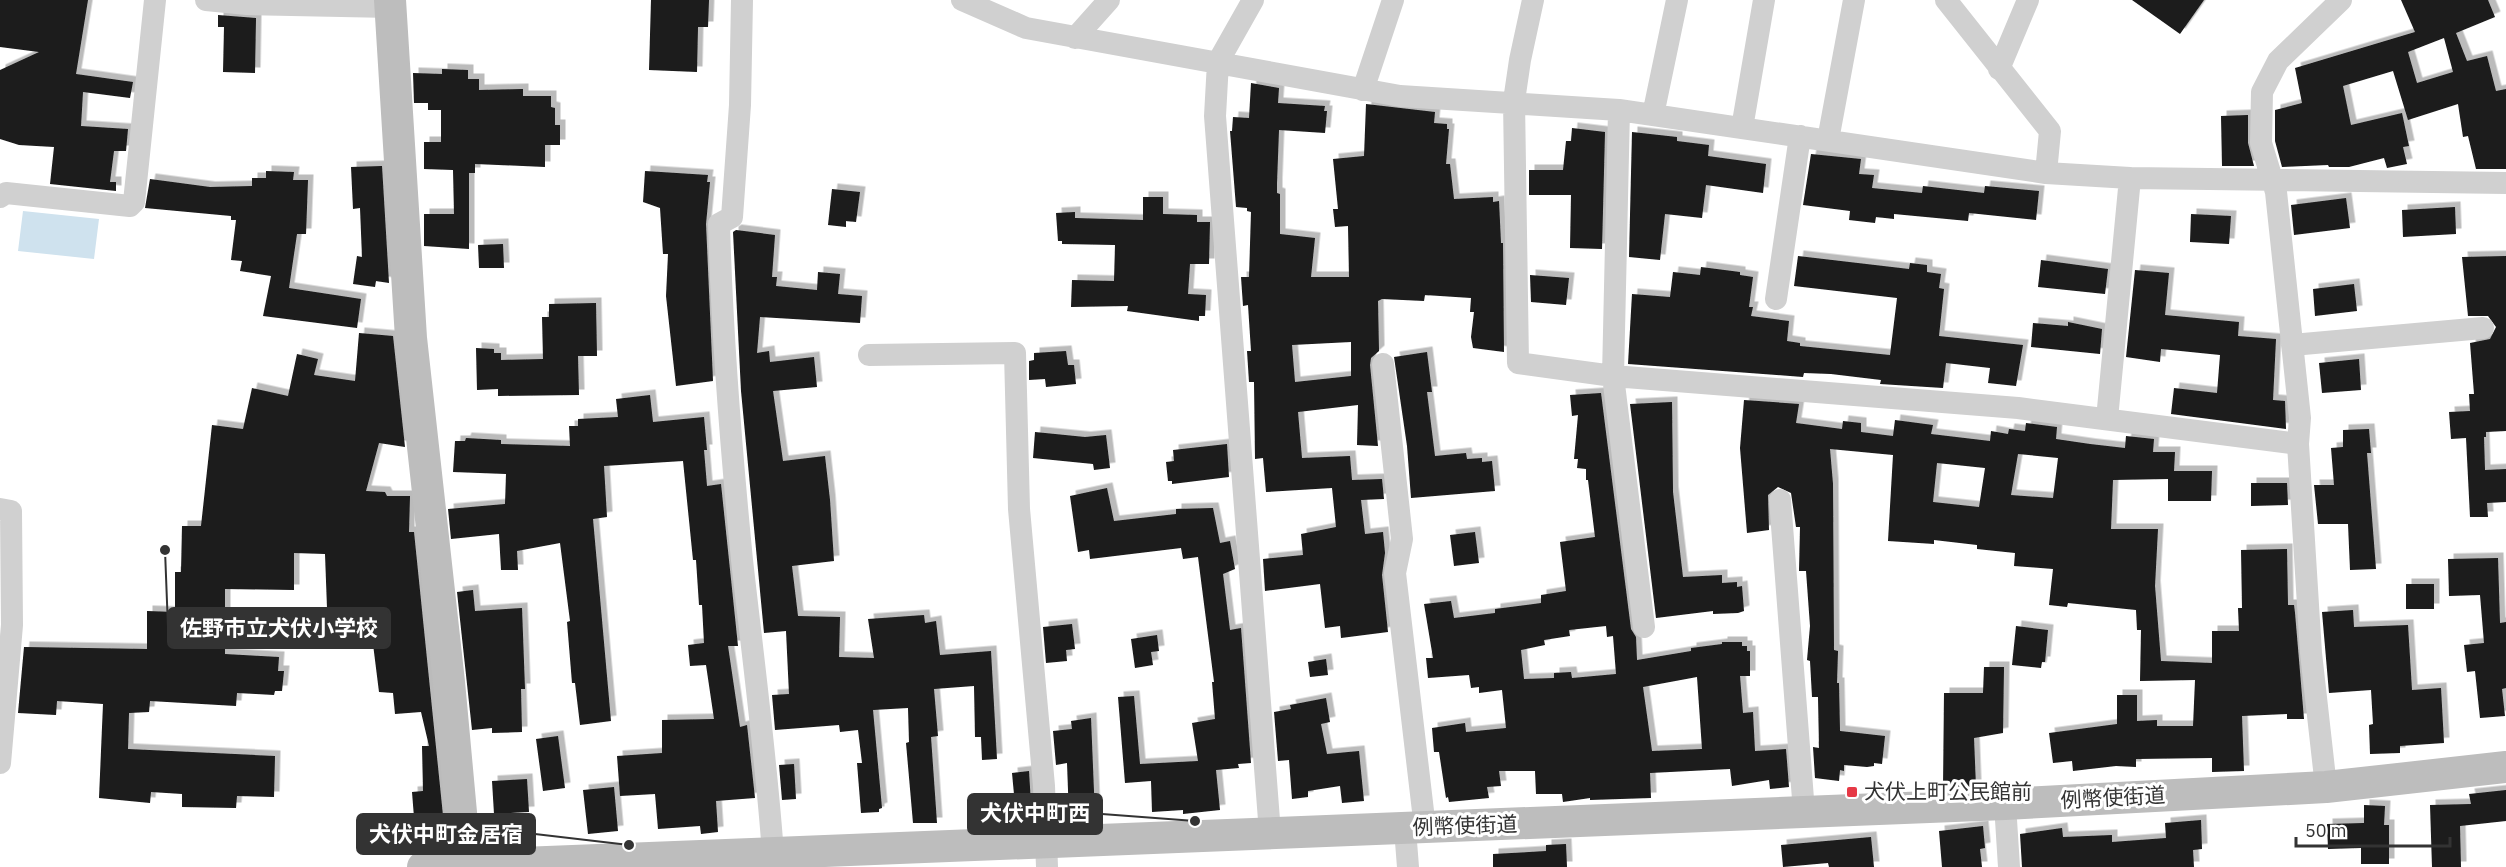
<svg xmlns="http://www.w3.org/2000/svg" width="2506" height="867" viewBox="0 0 2506 867" font-family="'IBM Plex Sans','Noto Sans JP',sans-serif">
<style>
.water{fill:#cfe2ee}
.building{fill:#1a1a1a;fill-rule:evenodd;filter:url(#shadow)}
.lines{fill:none;stroke-linecap:round;stroke-linejoin:round}
.street{stroke:#d0d0d0;stroke-width:22}
.secondary{stroke:#bdbdbd;stroke-width:32}
.poi-dot{fill:#e63946;stroke:#fff;stroke-width:2}
.labels{text-anchor:middle;stroke-width:6;stroke-linejoin:round;paint-order:stroke}
.poi-label{font-size:21px;fill:#333;stroke:#fff;text-anchor:start}
.street-label{font-size:21px;fill:#333;stroke:#fff}
.leader{fill:none;stroke:#333;stroke-width:2}
.callout-dot{fill:#333;stroke:#fff;stroke-width:2}
.callout{fill:#333;stroke:#333;stroke-width:2}
.callout-label{font-size:22px;text-anchor:middle;font-weight:bold;fill:#fff}
</style>
<defs>
<filter id="shadow"><feDropShadow dx="5.5" dy="-5.5" stdDeviation="0" flood-color="#0004"/></filter>
</defs>
<rect width="100%" height="100%" fill="#fff"/>
<path class="water" d="M23,211L99,219L94,259L18,251Z"/>
<path class="building" d="M0,0H88L76,74L133,82L130,98L83,92L81,126L128,129L126,151H114L110,182H116V191L50,184L54,147L19,145L0,139V70L39,52L0,47Z
M651,0H709L708,27H698L697,72L649,70Z
M2132,0H2204L2180,34Z
M2401,0H2488L2495,17L2456,33L2467,61L2487,56L2496,91L2506,89V169H2476L2468,136L2463,137L2458,104L2408,120L2393,71L2343,86L2351,125L2402,113L2409,146L2403,147L2407,164L2387,168L2384,158L2349,167H2329L2328,165L2282,167L2275,141V110L2302,103L2295,68L2415,32ZM2444,38L2453,72L2417,83L2408,52Z
M218,15L256,18L255,73L223,72L224,27H218Z
M442,69L468,70V79H479V90L523,89V96H551V107L555,108V125H560V145H545V167L475,164V173H469V249L424,246V214H454L453,170L424,169V142H441V110H428V103H414L413,73L442,74Z
M1251,83L1279,88L1278,103L1325,106L1324,111H1327L1325,133L1279,130L1277,183V193L1280,194V234L1315,238L1311,277H1349L1348,226L1335,227L1333,209H1338L1333,159L1364,156L1366,104L1435,112L1434,123L1447,124V129H1449L1446,164H1450L1454,199L1493,197V202L1499,201L1501,243H1503L1504,352L1473,348L1471,337L1474,312H1470L1471,298L1425,295L1424,301L1382,299L1378,301L1379,351L1371,358L1370,365L1378,446L1357,445L1358,405L1298,412L1302,458L1350,456L1352,480L1382,479L1384,499L1361,500L1365,534L1383,532L1385,553L1382,575L1388,632L1341,638L1340,626L1325,628L1320,584L1265,591L1263,559L1303,555L1301,534L1336,527L1332,488L1266,492L1263,458L1255,459L1254,382H1249L1247,351H1251L1248,305L1243,306L1241,277H1249L1251,212L1247,211V208L1236,207L1230,131H1232L1233,117L1249,118ZM1351,342V376L1295,382L1292,345Z
M2248,115V143L2254,166H2222L2221,116Z
M1572,128L1605,132L1602,249L1570,248L1571,195H1529V170H1563L1566,141H1571Z
M1632,132L1677,137V141L1709,145L1708,156L1766,164L1763,193L1706,185L1702,218L1665,214L1660,260L1629,257Z
M1811,154L1861,159L1859,174L1874,175L1872,188L1922,193L1923,186L1984,193L1985,186L2039,191L2036,220L1969,213L1968,221L1894,214V219L1876,217L1875,223L1849,220L1850,211L1803,205Z
M382,166L389,283L376,281L375,287L353,284L357,256L362,257L360,208L353,209L351,167Z
M266,171L294,172L293,180H308L306,234H297L289,288L361,299L357,328L263,316L271,276L240,271L242,261L231,260L236,220H231V216L145,208L150,179L210,187L252,186V178H266Z
M645,171L708,175L707,182H710L706,224L713,381L676,386L666,296L668,254H663L660,208L643,202Z
M832,189L860,192L856,222L846,221V227L828,225Z
M1143,197H1163V214L1197,215V222H1210L1209,264H1190L1188,294L1206,295L1205,316H1199V321L1127,311L1128,306L1071,307L1072,280L1114,281L1115,245L1062,244V241H1058L1056,213L1075,212V218L1143,220Z
M2346,198L2350,228L2294,235L2291,205Z
M2455,207L2456,234L2403,237L2402,210Z
M2191,214L2231,216L2229,244L2190,242Z
M736,230L775,235L772,277H777L776,286L817,290L818,272L840,274L838,294L862,296L860,323L760,317L757,353L769,351L770,362L814,357L817,387L773,391L783,461L825,456L830,500L834,561L792,566L798,616L840,617L839,657L874,658L868,619L924,615L925,623L936,621L940,655L991,651L997,759L982,760L981,737H975L974,686L934,689L938,736L931,737L937,823H913L906,743L909,742L908,708L873,710L882,808L879,809V812L861,813L857,763H862L858,730L840,732L839,725L775,730L772,695L789,694L786,631L764,633L741,391L733,232Z
M503,244L504,268H479L478,245Z
M1798,256L1909,269L1910,263L1927,265V272L1941,274L1939,288L1944,289L1939,336L2023,345L2016,386L1988,383L1990,368L1946,363L1943,388L1880,384L1881,380L1831,374L1804,373L1803,377L1628,364L1632,294L1670,297L1673,272L1700,275L1701,267L1740,272V275L1753,277L1749,307H1753L1751,316L1789,321L1787,341L1800,343V346L1890,355L1897,298L1794,286Z
M2506,256V431L2486,432V437H2484L2485,470L2506,469V502L2487,503L2488,517H2470L2466,438L2451,439L2449,412L2470,411L2469,394H2474L2470,343L2490,339L2496,327L2488,316H2468L2462,257Z
M2041,260L2108,269L2105,294L2038,287Z
M2135,270L2169,273L2165,315L2239,322L2238,336L2276,339L2273,400L2285,401L2286,429L2171,414L2174,388L2217,393L2220,355L2161,349L2160,362L2126,357Z
M1530,275L1569,278L1566,305L1531,302Z
M2354,284L2357,311L2315,316L2313,289Z
M596,303L597,356H578L579,395L498,396V389L477,390L476,348L494,349V353H501V360L543,359L542,317H549V304Z
M2068,322L2102,329L2100,354L2031,347L2033,323L2068,326Z
M359,333L393,336L405,447L379,443L366,491L385,492L387,496H410L409,532H414L446,845L436,846L435,828L415,830L412,792L423,791L422,746H429L421,712L395,714L393,693L379,692L372,636H366L364,607L327,608L325,554L294,553V590L225,589V654L279,657L278,671H284L282,691H275L274,695L237,693L236,706L150,701L149,712L129,713L128,749L275,756L274,797L237,796L236,808L182,807V794L151,792L150,803L99,798L103,704L57,701L56,715L18,713L24,647L147,649V611L175,612V572H181L182,526H201L212,425L243,429L252,388L288,396L297,354L318,359L314,375L355,381Z
M1066,351L1068,365H1074L1076,384L1046,387L1045,379L1029,380V361L1034,360V353Z
M1427,352L1432,392H1427L1435,456L1466,453L1467,459L1482,458V462L1492,461L1495,491L1411,498L1407,446L1394,357Z
M2359,359L2361,390L2322,393L2319,363Z
M1601,393L1631,629L1636,637L1637,660L1691,651V648L1722,644V642H1742V646H1747V651H1750V676H1740L1743,713L1753,712L1755,751L1786,749L1789,787L1770,789L1769,780L1732,786L1730,769L1650,773L1651,798L1590,800V798L1563,802L1562,794H1536L1535,771H1499L1501,786L1487,787L1489,798L1449,802L1448,797L1446,798L1439,752H1434L1432,728L1465,723L1466,732L1506,728L1502,690L1479,693V687L1471,688L1469,675L1428,678L1426,658H1433L1424,604L1451,601L1454,618L1495,613V609L1541,603V595L1566,591L1560,542L1595,537L1588,480H1586V469L1577,468L1578,459H1574L1578,415L1572,416L1570,395ZM1606,626L1607,637L1613,636L1616,674L1572,678L1571,672L1554,673V678L1524,679L1521,650L1545,645L1544,640L1570,636L1569,630ZM1697,677L1702,749L1652,751L1643,687Z
M650,395L653,422L704,417L707,450H704L707,486L721,484L738,646H728L740,727L747,725L755,798L716,801L718,832L701,834L700,826L658,829L655,794L620,796L617,756L662,753V720L714,719L706,665L690,666L688,645L704,643L702,605H699L696,560H693L683,461L604,466L607,517L593,519L611,721L580,725L575,683H572L567,622L570,621L560,543L517,551L518,570H501L499,534L451,539L448,509L505,504L506,474L453,472L455,441H465L466,438L501,440V444L570,446L569,426H578V419L618,417L616,399Z
M1744,400L1799,404L1796,423L1842,429L1843,421L1861,423V432L1893,436L1895,420L1933,425L1931,434L1990,441L1991,431L2008,434L2009,429L2025,431L2026,423L2057,427L2056,439L2090,444L2125,448L2126,436L2154,439L2153,452H2175L2174,471H2212L2211,501H2168V479L2113,480L2111,529H2158L2155,586L2161,661L2212,663V631H2239L2238,608H2242L2241,550L2287,549L2288,605H2294L2295,613L2304,719H2287V714L2242,716L2244,771L2212,772V758L2136,759V767L2116,766L2073,771L2072,761L2053,763L2049,733L2117,724V695H2137V721L2157,720V726H2193L2195,680L2140,681L2141,630H2137L2136,610L2068,603L2067,607L2049,605L2053,569L2014,566L2015,553L1977,549V545L1934,540V544L1888,541L1893,455L1830,449L1833,484L1834,650L1838,651L1837,683H1839L1840,731L1885,736L1882,764L1874,763V766L1867,767L1844,765V771L1840,770L1839,781L1815,778L1813,747L1819,748L1818,697H1812L1810,661L1807,660L1810,626L1806,571H1799L1800,527H1796L1791,493L1778,487L1768,495L1769,530L1747,533L1740,448ZM2018,454L2058,458L2053,498L2011,495ZM1937,463L1985,468L1979,507L1933,502Z
M1672,402L1673,492L1683,577L1722,575V583L1737,582V587L1742,586L1744,611L1738,613L1713,614V611L1656,618L1630,404Z
M2369,429L2371,453H2367L2376,569L2350,570L2348,524H2318L2314,485H2334L2331,448L2343,447V430Z
M1035,432L1085,437L1106,435L1110,468L1094,470L1093,464L1033,458Z
M1227,444L1229,477L1172,484V481H1168L1166,462L1174,461L1173,450Z
M2251,483H2287L2288,505L2251,506Z
M1107,488L1114,521L1176,514V509L1213,508L1220,543L1230,541L1235,569L1223,574L1230,630L1241,628L1251,763L1238,764L1239,768L1216,770L1220,810L1183,814V810L1152,812L1151,781L1125,783L1118,697L1134,696L1140,764L1198,761L1192,723L1215,719L1212,682H1214L1198,557L1183,559L1181,548L1090,559L1089,550L1078,552L1070,496Z
M1475,532L1479,563L1454,566L1450,535Z
M2498,558L2500,623L2506,622V688L2502,689L2505,716L2480,718L2475,671L2467,672L2464,645L2484,643L2480,595L2449,596L2448,559Z
M2406,584H2434V609H2406Z
M473,590L475,611L522,608L525,689H521L522,732L492,733V728L472,730L457,592Z
M2353,610L2354,627L2408,625L2412,690L2441,688L2444,743L2400,746V753L2370,754L2369,725L2373,724L2371,690L2329,693L2322,612Z
M1072,624L1075,649L1066,650L1067,661L1046,663L1043,627Z
M2016,626L2048,630L2045,662H2042L2041,668L2012,665Z
M1157,635L1159,651L1151,652L1153,665L1135,668L1131,639Z
M1326,659L1328,675L1310,677L1308,662Z
M1984,667H2004L2003,733L1974,738L1976,787L1943,788L1944,693H1983Z
M1326,698L1330,722L1321,724L1327,754L1359,751L1364,801L1342,803L1340,786L1308,791V797L1292,799L1289,760L1278,761L1274,712L1291,709L1290,705Z
M1091,718L1095,816L1069,817L1067,763L1056,765L1053,731L1072,729L1071,721Z
M558,736L565,788L543,791L536,739Z
M794,764L796,799L782,800L779,765Z
M1029,771L1031,804L1015,805L1012,773Z
M527,779L529,812L494,814L492,781Z
M614,787L618,831L588,834L583,790Z
M2506,790V821L2460,826L2461,867H2432L2430,805L2471,804L2469,794Z
M2364,805L2385,806L2384,825H2389V864H2361V848L2328,849L2327,824L2364,823Z
M2201,820L2202,849L2193,850L2194,867H2022L2020,834L2062,828L2063,837L2112,835V842L2166,838L2165,823Z
M1983,826L1985,848L1980,849L1982,867H1942L1939,831Z
M1871,837L1874,867H1829L1828,863L1783,867L1781,845Z
M1566,844L1567,867H1493V854L1546,851V845Z"/>
<g class="lines">
<path class="street" d="M206,0L247,4L391,7
M742,0L740,105L732,217L719,224C722,336 731,448 742,560C753,658 766,755 773,854
M962,0L1026,28L1400,96L1619,110L2046,173L2130,178L2506,183
M1253,0L1218,62L1215,116L1270,833
M1533,0L1520,60L1514,101L1518,363L1613,376L2018,408L2298,444
M1946,0L2050,131L2046,173
M1075,38L1109,0
M1999,69L2028,0
M1363,90L1393,0
M1619,110L1613,376L1644,627
M1653,115L1677,0
M1742,128L1764,0
M1828,140L1854,0
M0,197L6,193L130,206L134,202L155,0
M1776,299L1800,136
M2292,345L2483,328
M869,355L1015,353L1019,509L1044,786L1047,867
M1383,364L1402,539L1395,573L1425,828
M2107,419L2130,178
M1780,500L1804,812
M0,509L11,511L12,625L0,763
M2326,787L2311,653L2298,444L2300,418L2276,192L2261,143L2262,92L2278,61L2341,0
M2005,804L2009,867
M1405,829L1408,867"/>
<path class="secondary" d="M390,0L411,338L449,682L466,867
M423,867L2005,804L2326,787L2506,767"/>
</g>
<rect class="poi-dot" x="1846" y="786" width="12" height="12" rx="3"/>
<g class="labels">
<g class="poi-label">
<text x="1864" y="799">犬伏上町公民館前</text>
</g>
<g class="street-label">
<text transform="translate(2113 798) rotate(-3)" y="7">例幣使街道</text>
<text transform="translate(1465 826) rotate(-2)" y="7">例幣使街道</text>
</g>
</g>
<path class="leader" d="M165 550L168 628M1195 821L1102 814M629 845L535 834"/>
<g class="callout-dot">
<circle cx="165" cy="550" r="6"/>
<circle cx="1195" cy="821" r="6"/>
<circle cx="629" cy="845" r="6"/>
</g>
<g class="callout">
<rect x="168" y="608" width="222" height="40" rx="6"/>
<rect x="968" y="794" width="134" height="40" rx="6"/>
<rect x="357" y="814" width="178" height="40" rx="6"/>
</g>
<g class="callout-label">
<text x="279" y="636">佐野市立犬伏小学校</text>
<text x="1035" y="821">犬伏中町西</text>
<text x="446" y="842">犬伏中町金居宿</text>
</g>
<path d="M2296 837v9h154v-9" fill="none" stroke="#333333" stroke-width="3"/>
<text x="2305" y="837" font-size="18" fill="#333333" stroke="#ffffff" stroke-width="4.5" paint-order="stroke">50 m</text>
</svg>
